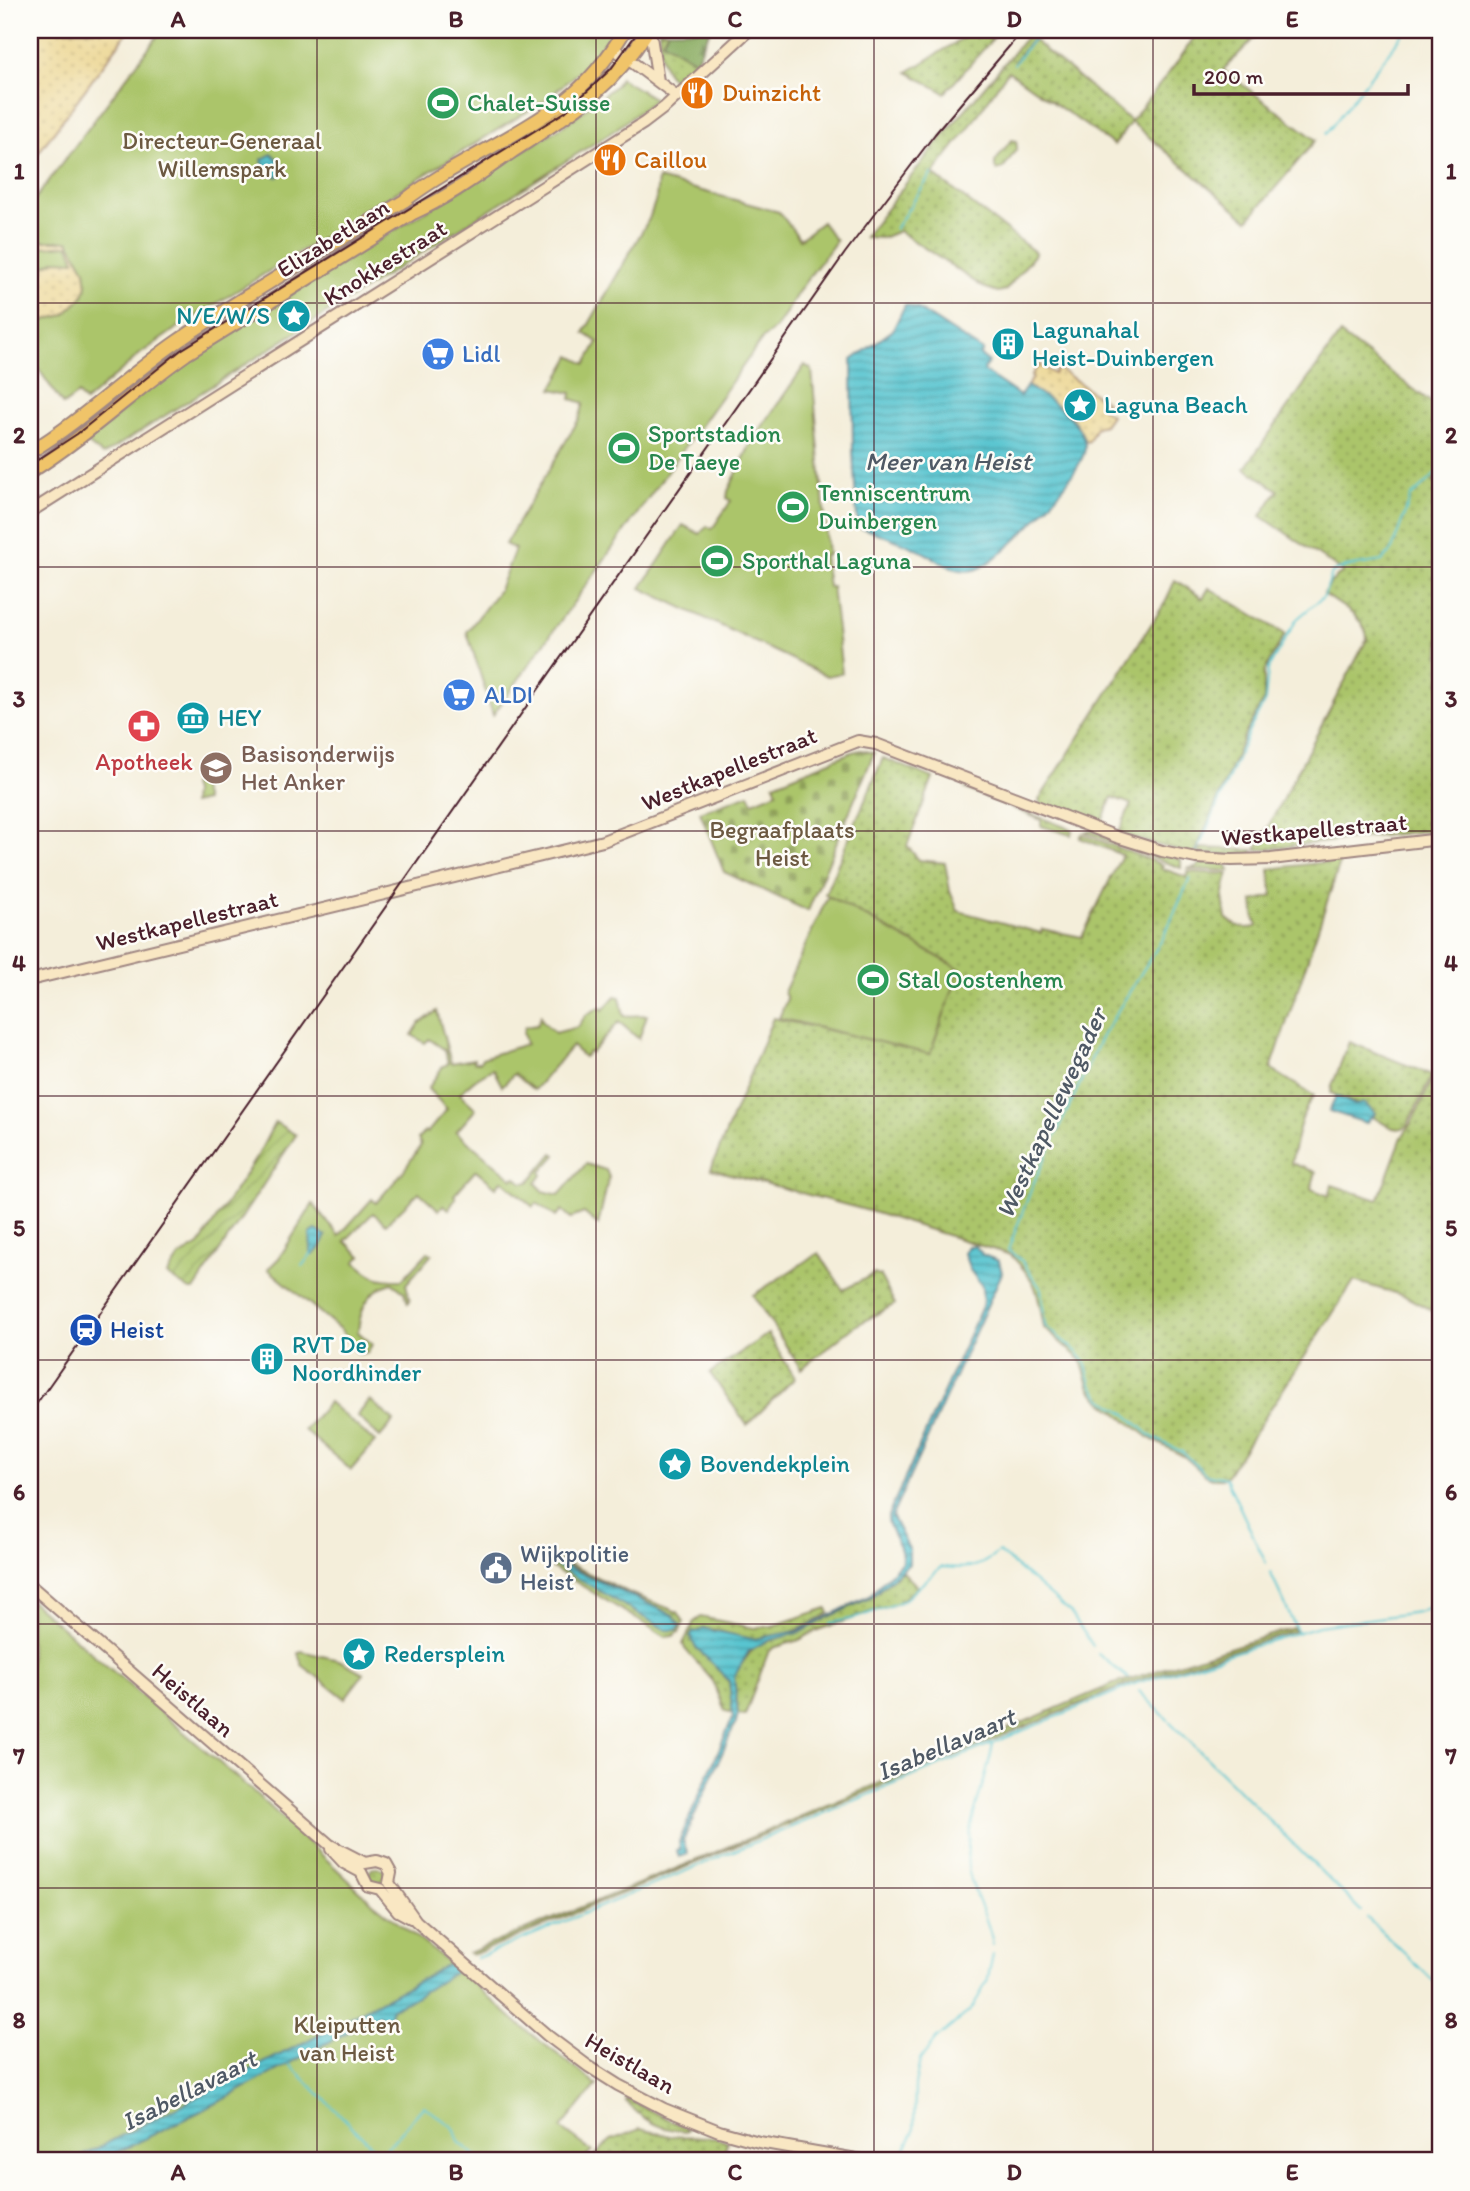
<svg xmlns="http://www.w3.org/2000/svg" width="1470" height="2191" viewBox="0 0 1470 2191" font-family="Itim,sans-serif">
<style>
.grass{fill:url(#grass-dots);stroke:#7a724b;stroke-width:2;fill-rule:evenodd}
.forest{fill:url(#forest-firs);stroke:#696445;stroke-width:2}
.sand{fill:url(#sand-dots);stroke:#9c7c64;stroke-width:2}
.cemetery{fill:url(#cemetery-stones);stroke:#7a724b;stroke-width:2}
.park{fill:#abc56b;stroke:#7a724b;stroke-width:2}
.garden{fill:url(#garden-furrows);stroke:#7a724b;stroke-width:2}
.water{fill:url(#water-rules);stroke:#51727e;stroke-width:2}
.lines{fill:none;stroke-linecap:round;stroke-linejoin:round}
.stream{stroke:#58c5d0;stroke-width:2}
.secondary-casing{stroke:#9f8682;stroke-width:14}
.primary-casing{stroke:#9f8682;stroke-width:16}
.secondary{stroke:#f9e7c3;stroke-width:10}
.primary{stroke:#f0c469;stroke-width:12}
.tram{stroke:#4a1f2b;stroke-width:2}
.rail{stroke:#4a1f2b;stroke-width:2}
.grid{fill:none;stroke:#4a1f2b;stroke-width:2;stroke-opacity:0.55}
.labels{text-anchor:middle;stroke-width:5;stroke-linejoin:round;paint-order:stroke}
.food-label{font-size:24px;fill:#c56008;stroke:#fdfcf7;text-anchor:start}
.leisure-label{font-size:24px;fill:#27864d;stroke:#fdfcf7;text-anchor:start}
.park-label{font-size:24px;fill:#6c5941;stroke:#fdfcf7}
.street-label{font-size:24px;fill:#4a1f2b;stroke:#fdfcf7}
.culture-label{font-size:24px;fill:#0d838f;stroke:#fdfcf7;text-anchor:start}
.shop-label{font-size:24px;fill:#366cbe;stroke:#fdfcf7;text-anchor:start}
.education-label{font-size:24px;fill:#785e54;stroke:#fdfcf7;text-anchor:start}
.health-label{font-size:24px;fill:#be3a42;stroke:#fdfcf7}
.transit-label{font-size:24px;fill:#164399;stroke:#fdfcf7;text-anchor:start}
.service-label{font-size:24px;fill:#4e5e75;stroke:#fdfcf7;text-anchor:start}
.water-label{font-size:26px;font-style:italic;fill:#4f5965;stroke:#fdfcf7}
.neatline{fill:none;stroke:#4a1f2b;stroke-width:2.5}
.grid-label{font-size:23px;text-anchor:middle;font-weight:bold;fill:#4a1f2b}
</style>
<defs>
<pattern id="grass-dots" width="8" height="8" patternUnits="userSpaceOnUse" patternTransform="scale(1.75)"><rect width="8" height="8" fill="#abc56b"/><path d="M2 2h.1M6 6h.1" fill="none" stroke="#8d9f58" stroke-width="1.8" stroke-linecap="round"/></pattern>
<pattern id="forest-firs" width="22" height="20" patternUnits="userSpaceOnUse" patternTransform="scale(1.75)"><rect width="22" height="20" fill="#88aa5f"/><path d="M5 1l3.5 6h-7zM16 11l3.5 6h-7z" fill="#718a4f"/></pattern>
<pattern id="sand-dots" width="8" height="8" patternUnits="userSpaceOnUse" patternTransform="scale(1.75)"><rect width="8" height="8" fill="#eeda9e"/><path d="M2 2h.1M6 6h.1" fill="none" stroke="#cebb88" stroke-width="1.8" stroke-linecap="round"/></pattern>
<pattern id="cemetery-stones" width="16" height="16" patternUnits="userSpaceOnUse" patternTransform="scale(1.75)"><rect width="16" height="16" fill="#abc56b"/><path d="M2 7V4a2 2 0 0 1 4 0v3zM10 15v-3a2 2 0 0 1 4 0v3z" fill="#8d9f58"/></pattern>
<pattern id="garden-furrows" width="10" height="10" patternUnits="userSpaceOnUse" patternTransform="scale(1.75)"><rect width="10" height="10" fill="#abc56b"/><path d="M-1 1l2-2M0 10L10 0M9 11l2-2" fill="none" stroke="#8d9f58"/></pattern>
<pattern id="water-rules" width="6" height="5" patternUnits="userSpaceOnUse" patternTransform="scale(1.75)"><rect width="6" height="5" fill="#58c5d0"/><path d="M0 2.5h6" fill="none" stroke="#4b9fa9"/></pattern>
</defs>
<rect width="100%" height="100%" fill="#fdfcf7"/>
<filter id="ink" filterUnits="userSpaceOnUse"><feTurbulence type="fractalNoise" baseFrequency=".0143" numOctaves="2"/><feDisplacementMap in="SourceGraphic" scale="14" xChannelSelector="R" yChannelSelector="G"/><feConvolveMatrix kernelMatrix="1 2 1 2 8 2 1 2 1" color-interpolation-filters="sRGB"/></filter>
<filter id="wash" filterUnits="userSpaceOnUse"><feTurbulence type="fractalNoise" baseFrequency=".00686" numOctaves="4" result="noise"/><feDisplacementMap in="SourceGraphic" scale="28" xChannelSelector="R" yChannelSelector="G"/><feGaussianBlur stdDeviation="1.57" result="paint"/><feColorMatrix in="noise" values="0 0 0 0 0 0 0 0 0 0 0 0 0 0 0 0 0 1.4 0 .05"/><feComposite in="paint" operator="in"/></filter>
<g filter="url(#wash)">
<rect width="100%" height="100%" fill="#f4eeda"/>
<path class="grass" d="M659,30H668L663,41L696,61V67L679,83C660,74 659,48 659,30Z
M976,30H989L996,35L945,93L908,72Z
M1032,30H1039L1014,62L1033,40L1131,121L1178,61L1199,30H1262L1223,70L1316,140L1248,220L1131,122L1114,145L1008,71L968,129L933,174L1036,253L1006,290L998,292L983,287L899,231L882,238L865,237L933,148Z
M1011,140L1016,141L1017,148L1004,168L997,170L995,168V162Z
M1340,334L1440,409V473L1433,482L1440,487V829L1256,850L1367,639C1367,618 1339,605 1324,594L1330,583L1343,572L1261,516L1278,490L1245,468Z
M1175,580L1203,598L1209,588L1285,634L1264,672V700L1245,734L1196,851L1199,852L1200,848L1253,850L1252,856L1187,853L1118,834L1131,804L1112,797L1100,827L1041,805L1039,800L1166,601Z
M883,758L933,778L907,846L919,860L945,863L950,891L958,911L1041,933L1042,929L1082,937L1122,855L1080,838L1082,834L1163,865L1161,868L1186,877L1188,872L1228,874L1223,897L1226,918C1235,926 1247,931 1258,926L1255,921L1253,901L1273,896L1269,869L1341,860L1271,1069L1314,1096C1300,1113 1296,1142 1291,1163L1316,1172L1311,1189L1329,1196L1332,1185L1378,1200L1402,1137L1412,1122L1434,1076L1440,1079V1315L1405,1296L1354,1281L1227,1475L1222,1479H1215L1205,1475L1185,1457L1151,1439L1099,1399L1090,1388L1081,1360L1044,1328C1037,1290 1039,1284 1011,1255L869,1211L711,1169L773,1018L930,1053L960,969L825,894Z
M964,788L1073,830L1071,835L1041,826V820Z
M1090,830L1181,860V868L1085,832Z
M1203,862L1226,864L1230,871L1187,869L1196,867Z
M1349,1042L1432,1075L1407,1126C1395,1134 1384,1123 1373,1117L1375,1113L1331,1093L1332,1086Z
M819,1253L843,1290L874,1274L880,1276L895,1304L855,1326L801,1369L753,1295Z
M768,1334L795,1378L747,1425L710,1373Z
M552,1556L632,1594L678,1612L684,1622L679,1632L673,1636L666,1637L548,1565L549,1558ZM554,1560L673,1615L678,1624L675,1629Z
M902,1571L918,1587L898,1603L818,1630L799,1640L773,1648L768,1653L745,1715L738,1714L734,1677L736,1671L756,1645L808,1628L828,1617L870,1598Z
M827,1608L829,1613C804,1628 773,1644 742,1638C728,1635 714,1626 699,1630L693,1638L729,1682L734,1713L725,1711L713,1681L685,1649L683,1644L694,1622L701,1617L754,1628L772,1626Z
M1293,1628L1295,1631L1130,1683L495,1946L472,1955L469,1953L714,1853L1114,1684Z
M369 1875a8 8 0 1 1 16 0a8 8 0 1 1-16 0Z
M627,2099L688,2129L686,2131C660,2130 646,2122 628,2104L625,2101Z
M640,2129L670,2136L711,2137L727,2142L723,2161H589L611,2140Z"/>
<path class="forest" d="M668,30H710L696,61L662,41Z"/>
<path class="sand" d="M30,30H129L30,164Z
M30,239L34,241H69L85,270L87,286L82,298L64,315L46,320L30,329Z
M1039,364L1054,374L1058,368L1106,402L1102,409L1111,415L1104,425L1096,427L1089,441L1084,442C1075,417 1050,399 1027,386L1033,378L1031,376Z"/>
<path class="cemetery" d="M861,750L874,753L808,911L724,872L700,812L749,794L753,802L777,792L774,784L852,752Z"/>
<path class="park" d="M162,30H613L588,64L544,101L177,328L140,354L85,402L78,394L63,405L30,356V329L46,320L64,315L82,298L87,286L85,270L69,241H34L30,239V206Z
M620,78L655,99L615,130L103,455L87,443L141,394L185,360L566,124L616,85Z
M658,179L779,212L800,239L822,222L836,241C824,258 807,278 797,294C787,310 780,328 763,338L493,715L467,632L499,590L515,549L505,544L579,419L584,403L571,399L572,393L552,389L571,356L586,364L598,342L584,333L649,219L656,199Z
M69,245L75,261L56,260L35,271L30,269L31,248Z
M805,365L812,370L828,555L824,556L828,587H832L842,673L827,676L641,588L683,525L700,534L707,526L712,529L731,501L727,498L728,491L752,441Z
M198,777L205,801L192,804L193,792L191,786L195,778Z
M828,896L960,969L930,1054L779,1018L787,999L784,992Z
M615,996L620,997L624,1016L647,1015L639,1039L619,1022L591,1053L589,1052L584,1057L572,1046L534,1090L514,1074L502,1086L493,1069C478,1076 470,1082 460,1094L476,1109L456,1132L513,1179L515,1177L523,1183L529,1182L553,1153L556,1155L541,1172L542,1175L536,1183L543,1191L559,1195L586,1164L606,1170L609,1177L598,1225L584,1213L571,1218L562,1210L556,1217L537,1203L533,1207L502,1180L496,1187L476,1170L454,1195L456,1198L449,1209L443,1205L439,1210L419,1192L386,1224L373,1213L345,1241L361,1256L355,1262C375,1279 377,1280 402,1280L428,1252L432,1254L406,1284L410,1301L408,1303L404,1292L392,1283C368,1290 360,1308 358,1332L372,1344L368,1352L358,1354L341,1330L268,1269L279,1258L313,1204L339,1236L372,1199L376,1203L402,1173L421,1145L418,1139L425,1131L427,1133L447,1109L428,1089L443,1066L448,1064L445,1050L429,1039L425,1043L412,1035L419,1024L437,1011L451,1063L474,1059V1062H480L482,1058L526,1044L523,1032L525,1027L537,1025L541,1016L543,1022L555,1033L578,1027L586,1015L600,1007L603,1010Z
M370,1400L394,1421L380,1437L357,1416Z
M329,1402L375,1442L351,1470L304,1430Z
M30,1600L264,1801L373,1903L458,1970L526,2030L597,2085L561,2128L592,2151L582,2161H30Z
M301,1651L339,1660L364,1673L345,1698L302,1665L298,1653Z"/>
<path class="garden" d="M275,1122L296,1135L194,1290H190L167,1275L179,1257L199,1245L258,1155Z"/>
<path class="water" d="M272,154L285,167L278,177C271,174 262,168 262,159Z
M905,305L918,309L983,351L980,355L989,362L984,368L985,372L1020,396L1027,386C1048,398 1083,419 1085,446C1087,471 999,565 974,570C953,574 938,559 921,551C902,542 881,534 861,528L857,518L853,453L852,360L893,330Z
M1336,1096L1355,1105L1364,1103L1375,1113L1373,1117L1370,1118L1366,1123L1329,1111Z
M316,1230L326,1236L320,1248L313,1254L311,1253L310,1234Z
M968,1246H975L983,1255L999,1261L1002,1273L892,1516L909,1549V1564L870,1598L828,1617L799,1633L767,1641L749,1651L734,1677L738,1714L736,1722L683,1841L688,1854L679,1857L676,1850L680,1849L679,1842L733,1717L729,1681L696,1647L692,1641L693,1638L690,1637L693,1631L696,1632L703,1628L753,1639L798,1631L869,1596L902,1562C904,1544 887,1532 888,1516L983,1304L982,1286L970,1270L964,1253Z
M553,1560L673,1615L680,1625L677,1630H666L552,1563Z
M449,1964L458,1970L407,2002L391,2008L390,2018L386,2020L379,2015L215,2104L100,2161H72L299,2045Z"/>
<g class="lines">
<path class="stream" d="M1014,64L1040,30
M1326,134L1406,30
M895,229L932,173
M1197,852L1249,731L1265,701L1268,669L1297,619L1324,596L1332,573L1346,567L1382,561L1391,552L1411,496L1430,480L1440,467
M1190,878L1163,938L1102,1036L1034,1182L1008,1250L1022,1261L1041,1289L1045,1326L1077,1352L1085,1362L1091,1384L1102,1399L1125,1413L1152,1437L1182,1452L1206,1474L1226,1478L1266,1563
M302,1266L312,1253
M1270,1572L1297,1631
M830,1623L856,1618L903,1601L941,1567C967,1569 978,1569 999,1552L1070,1612L1093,1646
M1098,1654L1128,1678
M1139,1691L1361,1911
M1367,1918L1440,1987
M993,1945C989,1916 971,1893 968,1866C964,1824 987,1784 993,1743
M477,1958L1137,1683L1319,1626L1418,1612L1440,1603
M290,2065L376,2150L384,2151L424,2106L454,2128L459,2142L482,2161
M902,2155L914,2131L915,2085L920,2060L936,2039L971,2010L987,1982L993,1954"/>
</g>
</g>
<g filter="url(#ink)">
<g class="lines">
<defs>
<path id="secondary" d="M650,30L658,81
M613,48L677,96
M30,512L644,123L665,107L749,30
M30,980L603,841L858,741L876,744L1117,837L1162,851L1196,858L1232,860L1271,859L1440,839
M30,1585L330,1845L365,1863L377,1861L386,1864L391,1873L389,1883L416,1921L548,2036L588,2066L618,2085L664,2109L719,2131L759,2142L868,2161
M331,1849L344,1863L361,1872L368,1886L380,1889L398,1911L411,1918"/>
<path id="primary" d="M30,452C83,420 127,376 178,341C251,291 329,247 404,201C455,162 515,139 566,100C589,82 610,55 625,30
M30,472C86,437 132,392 186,354L413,213C449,197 481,173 513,151C571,113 610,91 648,30"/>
</defs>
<use href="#secondary" class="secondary-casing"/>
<use href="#primary" class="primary-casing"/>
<use href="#secondary" class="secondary"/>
<use href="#primary" class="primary"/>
<path class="tram" d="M30,465L77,434L181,350L565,112L611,69L639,30"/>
<path class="rail" d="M30,1413L845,253L935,134L1023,30"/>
</g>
</g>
<path class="grid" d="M317,30V2161M596,30V2161M874,30V2161M1153,30V2161M30,303H1440M30,567H1440M30,831H1440M30,1096H1440M30,1360H1440M30,1624H1440M30,1888H1440"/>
<defs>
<symbol id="restaurant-disc" viewBox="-11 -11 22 22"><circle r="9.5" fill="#e8710a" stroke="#fdfcf7"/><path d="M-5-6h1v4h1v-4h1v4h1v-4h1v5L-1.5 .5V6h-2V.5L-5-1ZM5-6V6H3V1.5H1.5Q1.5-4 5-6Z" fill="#fff"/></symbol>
<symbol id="stadium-disc" viewBox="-11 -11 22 22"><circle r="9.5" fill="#2e9e5b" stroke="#fdfcf7"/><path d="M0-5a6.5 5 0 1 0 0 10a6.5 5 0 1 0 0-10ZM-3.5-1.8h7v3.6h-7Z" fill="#fff"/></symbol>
<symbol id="sight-disc" viewBox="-11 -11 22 22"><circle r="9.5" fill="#0f9aa8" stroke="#fdfcf7"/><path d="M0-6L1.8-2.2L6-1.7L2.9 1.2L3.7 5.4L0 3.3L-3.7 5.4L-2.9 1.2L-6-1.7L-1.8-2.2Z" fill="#fff"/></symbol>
<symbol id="building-disc" viewBox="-11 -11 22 22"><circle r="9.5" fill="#0f9aa8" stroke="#fdfcf7"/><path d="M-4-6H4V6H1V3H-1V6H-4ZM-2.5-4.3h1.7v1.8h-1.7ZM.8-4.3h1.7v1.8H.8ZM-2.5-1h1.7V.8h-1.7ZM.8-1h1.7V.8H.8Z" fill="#fff"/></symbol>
<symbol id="supermarket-disc" viewBox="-11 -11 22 22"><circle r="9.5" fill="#3f7fe0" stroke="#fdfcf7"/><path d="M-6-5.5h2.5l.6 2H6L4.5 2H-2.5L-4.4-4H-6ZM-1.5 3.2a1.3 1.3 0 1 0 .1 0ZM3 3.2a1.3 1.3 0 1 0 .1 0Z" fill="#fff"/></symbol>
<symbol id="museum-disc" viewBox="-11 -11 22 22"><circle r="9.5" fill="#0f9aa8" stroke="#fdfcf7"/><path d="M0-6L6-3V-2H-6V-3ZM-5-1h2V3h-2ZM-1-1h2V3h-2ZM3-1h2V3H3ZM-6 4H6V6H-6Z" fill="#fff"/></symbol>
<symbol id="pharmacy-disc" viewBox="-11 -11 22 22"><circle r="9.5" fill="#e0444e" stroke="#fdfcf7"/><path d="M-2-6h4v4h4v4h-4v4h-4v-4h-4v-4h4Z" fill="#fff"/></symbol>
<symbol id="school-disc" viewBox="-11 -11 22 22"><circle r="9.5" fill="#8d6e63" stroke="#fdfcf7"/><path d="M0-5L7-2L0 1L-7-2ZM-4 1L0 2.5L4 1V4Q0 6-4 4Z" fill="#fff"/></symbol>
<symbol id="station-disc" viewBox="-11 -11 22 22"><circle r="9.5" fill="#1a4fb4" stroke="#fdfcf7"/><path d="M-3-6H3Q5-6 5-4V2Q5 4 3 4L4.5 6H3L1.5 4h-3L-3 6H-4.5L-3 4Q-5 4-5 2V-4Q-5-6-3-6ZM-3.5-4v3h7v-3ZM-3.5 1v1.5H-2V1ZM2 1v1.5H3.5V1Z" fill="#fff"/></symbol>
<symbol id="civic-disc" viewBox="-11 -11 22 22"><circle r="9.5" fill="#5c6f8a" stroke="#fdfcf7"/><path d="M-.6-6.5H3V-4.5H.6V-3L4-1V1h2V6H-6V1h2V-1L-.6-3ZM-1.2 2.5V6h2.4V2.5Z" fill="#fff"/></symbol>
</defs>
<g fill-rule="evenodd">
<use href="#restaurant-disc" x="678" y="74" width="38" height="38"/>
<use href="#stadium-disc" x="424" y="84" width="38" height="38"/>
<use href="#restaurant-disc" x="591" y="141" width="38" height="38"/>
<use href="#sight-disc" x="275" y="297" width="38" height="38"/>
<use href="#building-disc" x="989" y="325" width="38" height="38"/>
<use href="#supermarket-disc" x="419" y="335" width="38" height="38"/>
<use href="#sight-disc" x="1061" y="386" width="38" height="38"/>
<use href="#stadium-disc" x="605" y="429" width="38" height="38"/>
<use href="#stadium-disc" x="774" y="488" width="38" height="38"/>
<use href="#stadium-disc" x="698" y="542" width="38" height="38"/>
<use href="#supermarket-disc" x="440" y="676" width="38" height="38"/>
<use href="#museum-disc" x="174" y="699" width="38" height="38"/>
<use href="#pharmacy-disc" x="125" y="707" width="38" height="38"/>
<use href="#school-disc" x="197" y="749" width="38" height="38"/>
<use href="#stadium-disc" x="854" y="961" width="38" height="38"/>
<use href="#station-disc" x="67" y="1311" width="38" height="38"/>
<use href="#building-disc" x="248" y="1340" width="38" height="38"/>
<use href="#sight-disc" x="656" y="1445" width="38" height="38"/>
<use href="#civic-disc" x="477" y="1549" width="38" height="38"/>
<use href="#sight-disc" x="340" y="1635" width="38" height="38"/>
</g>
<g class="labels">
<g class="food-label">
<text x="722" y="101">Duinzicht</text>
<text x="634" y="168">Caillou</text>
</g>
<g class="leisure-label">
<text x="467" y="111">Chalet-Suisse</text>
<text x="648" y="442">Sportstadion<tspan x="648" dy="28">De Taeye</tspan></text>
<text x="818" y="501">Tenniscentrum<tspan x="818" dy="28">Duinbergen</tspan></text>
<text x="742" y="569">Sporthal Laguna</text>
<text x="898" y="988">Stal Oostenhem</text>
</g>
<g class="park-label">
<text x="222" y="149">Directeur-Generaal<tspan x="222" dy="28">Willemspark</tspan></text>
<text x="782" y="838">Begraafplaats<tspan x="782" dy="28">Heist</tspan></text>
<text x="347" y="2033">Kleiputten<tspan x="347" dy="28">van Heist</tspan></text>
</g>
<g class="street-label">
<text transform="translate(333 238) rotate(-32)" y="8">Elizabetlaan</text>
<text transform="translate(385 263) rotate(-32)" y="8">Knokkestraat</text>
<text transform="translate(729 769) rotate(-22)" y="8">Westkapellestraat</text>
<text transform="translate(1314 830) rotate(-5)" y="8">Westkapellestraat</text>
<text transform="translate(187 921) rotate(-14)" y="8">Westkapellestraat</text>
<text transform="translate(193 1700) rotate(41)" y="8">Heistlaan</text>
<text transform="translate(630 2063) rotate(30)" y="8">Heistlaan</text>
</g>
<g class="culture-label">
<text x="270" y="324" text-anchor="end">N/E/W/S</text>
<text x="1032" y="338">Lagunahal<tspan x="1032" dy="28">Heist-Duinbergen</tspan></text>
<text x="1104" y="413">Laguna Beach</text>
<text x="218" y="726">HEY</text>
<text x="292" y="1353">RVT De<tspan x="292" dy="28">Noordhinder</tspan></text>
<text x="700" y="1472">Bovendekplein</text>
<text x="384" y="1662">Redersplein</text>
</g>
<g class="shop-label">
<text x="462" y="362">Lidl</text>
<text x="484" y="703">ALDI</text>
</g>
<g class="education-label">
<text x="241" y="762">Basisonderwijs<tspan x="241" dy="28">Het Anker</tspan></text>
</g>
<g class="health-label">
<text x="144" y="770">Apotheek</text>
</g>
<g class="transit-label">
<text x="110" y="1338">Heist</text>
</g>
<g class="service-label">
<text x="520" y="1562">Wijkpolitie<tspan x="520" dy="28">Heist</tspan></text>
</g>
<g class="water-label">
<text x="948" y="470">Meer van Heist</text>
<text transform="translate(1051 1113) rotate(-65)" y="9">Westkapellewegader</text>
<text transform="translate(946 1744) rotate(-23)" y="9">Isabellavaart</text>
<text transform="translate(189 2090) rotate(-27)" y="9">Isabellavaart</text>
</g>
</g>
<rect width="1470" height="2191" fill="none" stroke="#fdfcf7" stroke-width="77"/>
<path d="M1194 84v10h214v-10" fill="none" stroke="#4a1f2b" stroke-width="3.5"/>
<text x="1204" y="84" font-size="21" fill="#4a1f2b" stroke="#fdfcf7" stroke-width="5" paint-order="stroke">200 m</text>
<rect x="38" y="38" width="1394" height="2114" class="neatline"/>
<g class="grid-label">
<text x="178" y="27">A</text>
<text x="456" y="27">B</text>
<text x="735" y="27">C</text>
<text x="1014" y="27">D</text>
<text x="1292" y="27">E</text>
<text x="19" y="179">1</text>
<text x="1451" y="179">1</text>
<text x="19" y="443">2</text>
<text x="1451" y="443">2</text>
<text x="19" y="707">3</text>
<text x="1451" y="707">3</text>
<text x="19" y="971">4</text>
<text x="1451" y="971">4</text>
<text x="19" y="1236">5</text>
<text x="1451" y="1236">5</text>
<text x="19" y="1500">6</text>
<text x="1451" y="1500">6</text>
<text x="19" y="1764">7</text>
<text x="1451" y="1764">7</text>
<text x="19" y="2028">8</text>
<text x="1451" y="2028">8</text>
<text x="178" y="2180">A</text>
<text x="456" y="2180">B</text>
<text x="735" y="2180">C</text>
<text x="1014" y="2180">D</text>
<text x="1292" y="2180">E</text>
</g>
</svg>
